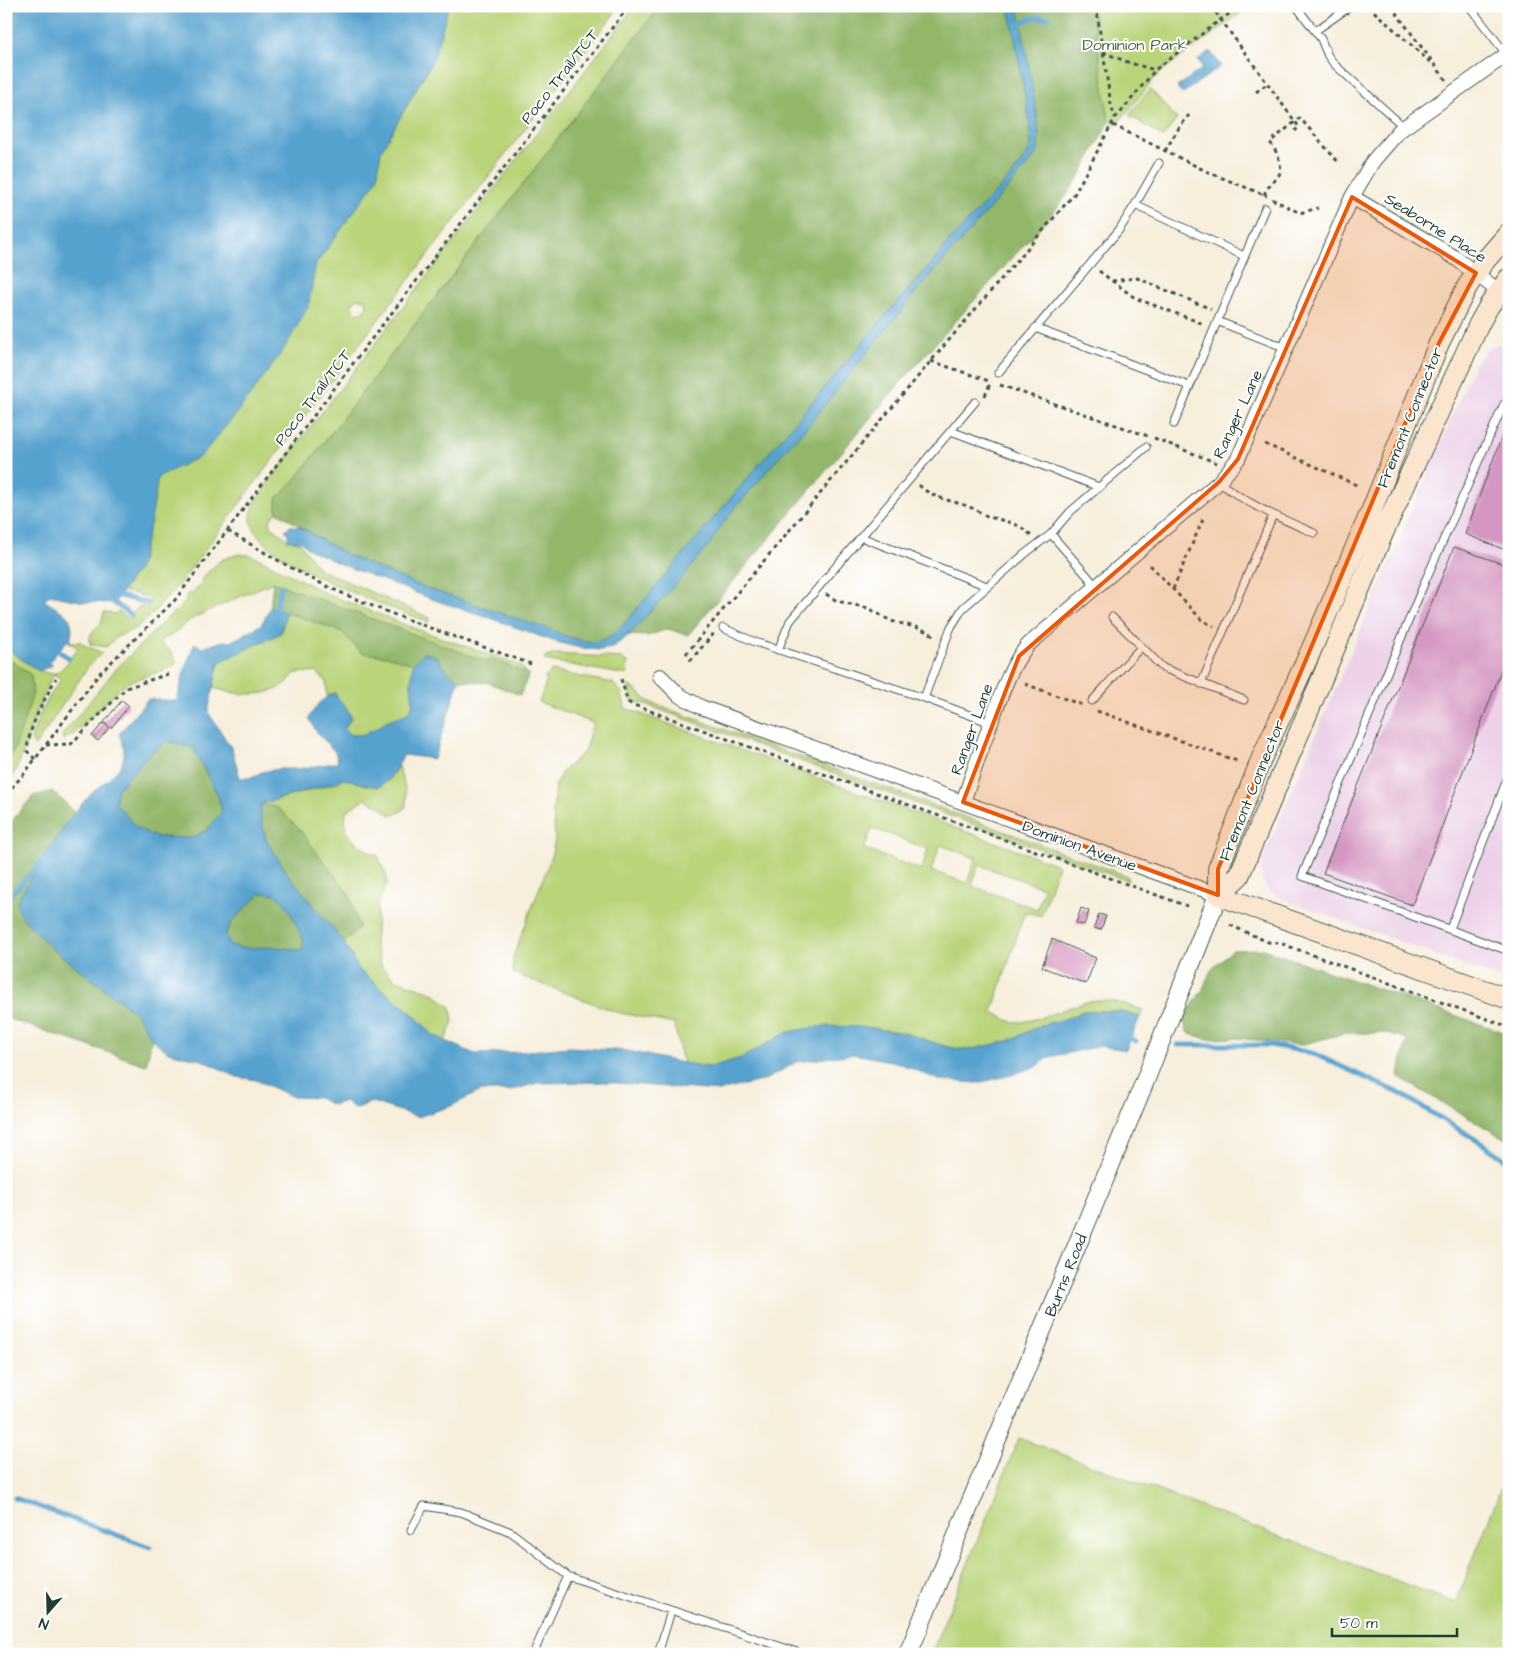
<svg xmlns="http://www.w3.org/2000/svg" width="1515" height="1660" viewBox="0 0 1515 1660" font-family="'Architects Daughter',sans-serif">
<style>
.built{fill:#edd1e9}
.green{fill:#bad47a;stroke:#6c8857;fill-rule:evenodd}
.forest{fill:#93b66a;stroke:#597a4f}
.water{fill:#57a2cf;stroke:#3b7082;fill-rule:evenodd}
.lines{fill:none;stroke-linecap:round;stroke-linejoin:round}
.stream{stroke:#57a2cf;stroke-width:5}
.building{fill:#d596c1}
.service-casing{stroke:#3f584d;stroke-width:9}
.minor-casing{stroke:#3f584d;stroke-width:16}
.tertiary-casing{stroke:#3f584d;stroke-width:20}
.secondary-casing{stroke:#3f584d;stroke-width:22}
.path{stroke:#3f584d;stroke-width:3;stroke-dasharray:4 4;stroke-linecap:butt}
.service{stroke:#fff;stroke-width:7}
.minor{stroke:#fff;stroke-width:14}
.tertiary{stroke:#fff;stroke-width:18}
.secondary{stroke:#fbe5cf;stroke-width:20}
.marked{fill:#e8590c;fill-opacity:0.2;stroke:#e8590c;stroke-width:4;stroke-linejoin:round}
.labels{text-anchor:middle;stroke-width:4;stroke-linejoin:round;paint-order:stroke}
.park-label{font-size:16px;fill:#466346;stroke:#fff}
.street-label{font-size:16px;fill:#1f3d34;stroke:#fff}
</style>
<rect width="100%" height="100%" fill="#fff"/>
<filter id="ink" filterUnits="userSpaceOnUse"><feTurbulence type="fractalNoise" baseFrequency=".02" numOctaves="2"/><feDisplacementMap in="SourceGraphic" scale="10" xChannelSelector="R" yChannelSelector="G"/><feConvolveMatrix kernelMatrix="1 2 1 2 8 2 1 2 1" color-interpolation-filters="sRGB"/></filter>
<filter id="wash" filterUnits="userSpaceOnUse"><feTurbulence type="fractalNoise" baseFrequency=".0096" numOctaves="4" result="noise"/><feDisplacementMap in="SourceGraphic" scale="20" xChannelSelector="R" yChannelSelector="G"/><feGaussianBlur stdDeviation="1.12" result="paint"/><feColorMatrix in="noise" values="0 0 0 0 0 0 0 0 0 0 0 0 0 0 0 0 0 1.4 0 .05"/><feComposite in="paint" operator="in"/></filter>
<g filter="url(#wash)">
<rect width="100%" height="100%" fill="#f7eedc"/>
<path class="built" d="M1509,343V982L1278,897L1270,892L1263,883L1261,870L1263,858L1474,365L1480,357L1489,348L1498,344Z"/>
<path class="green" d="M281,6H620L364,338L177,587L150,616L136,628L117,637L106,647L90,644C89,634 93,629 101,624L104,612L116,614L118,611L129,619L139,606L147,607L151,600L147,597L123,591L140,566L148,508ZM357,298L366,300L367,307L364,311L356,313L351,305Z
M635,6H662L653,15L295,480L276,499L277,512L270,520L271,526L288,540L299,542L319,569L430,618L429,622C394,609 248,559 251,517C252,499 282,465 293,450Z
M1092,6H1251L1160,72L1116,125L1109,122Z
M1150,89L1177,119L1163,137L1129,115Z
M238,554L250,555L262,560L329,595L416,629L519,665L523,668L525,673L490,659L489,663L273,582L193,618L169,637L162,638L160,643L166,649L168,648L177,662L173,667L131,681L121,687L75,733L63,740L62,735L116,669L173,612L175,613L187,600L185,598L188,593L191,595L203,581L201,579L221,560Z
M286,612L342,632L362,653L387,656L413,664L411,684L413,704L408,713L386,721L379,727L361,735H351L344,730L351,718C348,707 340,703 335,693L327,696L326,681L316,672L296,673C291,677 287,684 281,687C262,698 233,694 213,688L219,662L281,633Z
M70,642H81C87,649 95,648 102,653L88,667L35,746L31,740C37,717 48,698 61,679L55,675L52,676C43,695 36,715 29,734C22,754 20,768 6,784V762L14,751L31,675L6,657V648C18,656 44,681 59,671C66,666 72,656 78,649Z
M556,654L622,658L624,661L628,662L627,675L544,660L545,657Z
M551,671L613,683L622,693L625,708L1058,865L1041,916L1025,912L992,1012C998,1014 1004,1019 1010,1021C1030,1027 1072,1003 1093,1001C1112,999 1125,1004 1143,1010L1140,1017L1119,1011H1083L1071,1017L1042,1025L1008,1041L968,1050L948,1047L904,1033L866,1027L788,1032L741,1058L710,1067L683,1063L674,1024L616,1012L513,973V957L551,858L555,840L553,811L556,784L562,772L584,752L593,723L539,702L547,680L544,678ZM872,828L928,849L921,870L864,849ZM940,845L976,858L967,883L931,871ZM979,865L1044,888L1037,909L972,886Z
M629,686C637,688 643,699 652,703L1127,876L1128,881L639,702V703L630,699Z
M398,766C401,777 413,802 402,811C399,813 394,814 390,815L378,805L365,799L346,811C341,837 358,845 378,856L387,877V885L378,903L375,945L382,967L396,980L432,992L451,1007L453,1022L445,1041L433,1035L414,1015L360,971L344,942L359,928L349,894L328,868L261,804L337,783L342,779L351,780L368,786L388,781Z
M1019,1438L1456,1603L1509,1468V1654H931Z"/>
<path class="forest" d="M662,6H1009L1029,118L1031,144L1030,150L1012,175L951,239L934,261L897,302L624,624C619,628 612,636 605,639C589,646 569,637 554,631L423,587L349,556L277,512L276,499L295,480L653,15Z
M1017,6H1092L1109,122L1082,172L1068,194L1051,215L899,384L688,635L668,629L647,636L629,635L679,581L711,542L726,519L785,450L814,418L893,320L899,315L910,299L1033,159L1038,150L1039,134L1037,115Z
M273,582L488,662L490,659L529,674L520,695L489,683L459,680L446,670L436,656L424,653L413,664L387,656L362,653L342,632L286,612L270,608Z
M6,657L31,675L33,694L14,751L6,762Z
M168,741L193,748L218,796L222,812L207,830L192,838L155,837L136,827L115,802L118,789L149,754Z
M52,791L75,812L16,902L49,946L136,1013L152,1039L146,1065L6,1018V828L33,796Z
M261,804L278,808L300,830L349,894L359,928L344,942L287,873L266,839L261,821Z
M261,893L275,894L288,907L304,941L302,950L274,947L240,948L229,944L226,933L232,921Z
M1263,949L1509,1034V1141L1398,1077L1407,1039L1387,1033H1345L1300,1045L1237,1038L1206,1039L1187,1032L1183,1018L1202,991L1212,968L1233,950Z"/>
<path class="water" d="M6,6H449L433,60L381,151L377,180L316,264L308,307L284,349L238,412L201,456L158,477L152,516L140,566L114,603L84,602L50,595L44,600C63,614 77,614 70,642L67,641L49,662L53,665L39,671L6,648Z
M1009,6H1017L1021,21L1037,115L1039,134L1038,150L1033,159L910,299L899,315L893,320L814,419L785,450L726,519L711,542L679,581L629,635L612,648L600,650L580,648L553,641L482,615L440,602L338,563L307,548L300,540L299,542L288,540V534L285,530L291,526L300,527L349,556L423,587L554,631C569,637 589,646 605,639C612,636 619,628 624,624L897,302L934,261L951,239L1012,175L1030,150L1031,144L1029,118Z
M1210,51L1221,66L1182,94L1177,87L1203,68L1198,60Z
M270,608L286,612L281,633L219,662L208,712L232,749L240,778H249L262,772L278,769H298L328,764L338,762L335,752L316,731L309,718C315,707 323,697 335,693C340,703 348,707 351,718L344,730L351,735H361L379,727L386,721L408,713L413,704L411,684L413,664L424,653L436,656L446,670L459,680L434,759L404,755L388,781L379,787C366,786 355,780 342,779L337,782L261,804V821L266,839L287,873L344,942L360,971L414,1015L433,1035L475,1054L519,1052L569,1047L628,1051L683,1063L710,1067L741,1058L788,1032L823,1026L866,1027L904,1033L948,1047L968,1050L1008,1041L1042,1025L1071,1017L1083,1011H1119L1140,1017L1126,1050L1100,1046L1050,1057L1037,1066L1012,1075L977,1083L939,1080L896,1062L854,1054L797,1062L765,1080L719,1091L604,1082L537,1083L510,1091H481L451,1106L418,1117L372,1102L355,1109L345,1101L332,1105L319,1098L293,1097L256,1080L237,1077L202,1060L168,1052L152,1039L136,1013L49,946L22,917L16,902C38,867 59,829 87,798C96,787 120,773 123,760C126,751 122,741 119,734L148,699L177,701L185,668L195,643L202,648L223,641L230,642L261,625ZM168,741L193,748L218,796L222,812L207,830L192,838L155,837L136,827L115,802L118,789L149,754ZM261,893L275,894L288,907L304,941L302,950L274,947L240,948L229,944L226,933L232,921Z"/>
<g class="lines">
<path class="stream" d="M1018,24L1035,17L1049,18
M119,596L148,603
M114,603L131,615
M276,609L281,586
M53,647L69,658
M6,900L50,852
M1125,1036L1136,1041
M1178,1045H1270L1312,1053L1401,1094L1478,1141L1509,1162
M15,1498L150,1547"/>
</g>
<g id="blocks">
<path class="building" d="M1509,427V533L1503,549L1465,534L1505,428Z
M1454,547L1509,566V650L1412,905L1323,873Z
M122,700L129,706L111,728L104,722Z
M103,723L109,728L98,741L92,736Z
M1081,908L1089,911L1084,925L1076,923Z
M1099,914L1106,916L1101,930L1094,928Z
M1052,939L1096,958L1086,984L1042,967Z"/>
</g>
</g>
<g filter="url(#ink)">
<use href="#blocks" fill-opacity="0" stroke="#3f584d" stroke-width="1"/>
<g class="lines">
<defs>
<path id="service" d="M1296,6L1321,39L1328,56L1335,65L1404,127
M1469,6L1507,55
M1315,31L1351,6
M1135,205L1244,256
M1217,321L1286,348
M1035,328L1189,386
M998,373L1119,230L1135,205L1159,163
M1509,404H1504L1426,579L1302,876L1509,951
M1174,424L1265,208
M951,431L1099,487
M1219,482C1248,505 1280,518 1314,533
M1051,534L1096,586
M861,537L987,586
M1112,617L1163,668L1244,700
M723,628L755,642L924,698L991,723
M778,650L790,621L975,402
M1201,684L1273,515
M924,698L951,627L963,608L1026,553L1051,534L1070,512L1146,447
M1092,701L1141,647
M1450,929L1509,774
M411,1530L424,1506L461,1512L511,1532L568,1576
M533,1654L568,1576L803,1654
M658,1654L671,1611"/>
<path id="minor" d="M1352,197L1454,257L1509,299
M660,676L679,695L701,707L1218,895
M963,802C973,773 983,744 994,714C1003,690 1011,665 1028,645L1219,482L1238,459L1352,197L1373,161L1399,131L1509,53"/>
<path id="tertiary" d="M908,1654L1143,1086L1218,895"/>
<path id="secondary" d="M1218,895V869L1263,755L1309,655L1372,509L1439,343L1467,287L1483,263L1509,233
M1218,895L1239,876L1384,531L1479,324L1489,306L1509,278
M1218,895L1509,999"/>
</defs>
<use href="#service" class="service-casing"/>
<use href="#minor" class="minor-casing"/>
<use href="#tertiary" class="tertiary-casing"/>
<use href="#secondary" class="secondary-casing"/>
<path class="path" d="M1096,6L1111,105L1115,118
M1211,6L1299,127L1295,131
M1368,6L1431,63
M1391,6L1446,80
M1103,52L1130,63L1155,70
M1256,92L1267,84
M1113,125L1208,172L1267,196
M1165,151L1180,126L1189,115
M1264,195C1267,187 1271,185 1276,179C1286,169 1277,152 1270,142L1300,118L1339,163
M1272,199L1300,213L1318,208
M1099,271L1135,298L1204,324
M1112,281L1137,278L1211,309
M931,361L989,381
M1000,385L1148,436
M985,396L991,381
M1154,438L1217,463
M1265,444L1359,486
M919,485C933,500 954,500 972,508C979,511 986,517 993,518C1009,522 1020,524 1032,536
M228,531C266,553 302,576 342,593C403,620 468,641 531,664
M1150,565L1203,621L1214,626
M1173,589L1203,519
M826,594L837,601L868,608L891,621L919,628L936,636
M686,654L931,361L1075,193L1115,118L1121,112L1155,70L1220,20L1241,6
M690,661L715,632
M621,679L628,702L631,704L1187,906
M1025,684L1082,705
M1097,711L1237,761
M46,745L71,744L126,688L168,674
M35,759L27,751C29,725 44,701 56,678
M6,794L24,774L99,674L175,600L370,341L629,6
M1230,925L1268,942L1280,943L1509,1027"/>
<use href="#service" class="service"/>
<use href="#minor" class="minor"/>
<use href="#tertiary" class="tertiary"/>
<use href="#secondary" class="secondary"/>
</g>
</g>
<path class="marked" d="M1352,197L1476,273L1439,343L1218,869V895L963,802L1019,656L1219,482L1238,459Z"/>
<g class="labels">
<g class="park-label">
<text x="1135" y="50">Dominion Park</text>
</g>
<g class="street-label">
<text transform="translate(559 76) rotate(-52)" y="6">Poco Trail/TCT</text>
<text transform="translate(1436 227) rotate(32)" y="6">Seaborne Place</text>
<text transform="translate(312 397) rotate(-53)" y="6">Poco Trail/TCT</text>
<text transform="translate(1237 414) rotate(-65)" y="6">Ranger Lane</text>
<text transform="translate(1409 417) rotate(-68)" y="6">Fremont Connector</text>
<text transform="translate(971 729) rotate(-70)" y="6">Ranger Lane</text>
<text transform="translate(1251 790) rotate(-68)" y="6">Fremont Connector</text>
<text transform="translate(1080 845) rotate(20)" y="6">Dominion Avenue</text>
<text transform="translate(1065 1275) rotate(-68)" y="6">Burns Road</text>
</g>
</g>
<rect width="1515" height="1660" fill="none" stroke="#fff" stroke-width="25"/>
<g transform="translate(48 1612) rotate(200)" stroke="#ffffff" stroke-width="4" paint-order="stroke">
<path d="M0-4L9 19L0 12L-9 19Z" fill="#1f3d34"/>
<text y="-8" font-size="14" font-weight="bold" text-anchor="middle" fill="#1f3d34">N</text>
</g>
<path d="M1332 1628v8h125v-8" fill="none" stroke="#1f3d34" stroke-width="2.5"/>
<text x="1340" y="1628" font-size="15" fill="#1f3d34" stroke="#ffffff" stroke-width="4" paint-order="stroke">50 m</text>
</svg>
